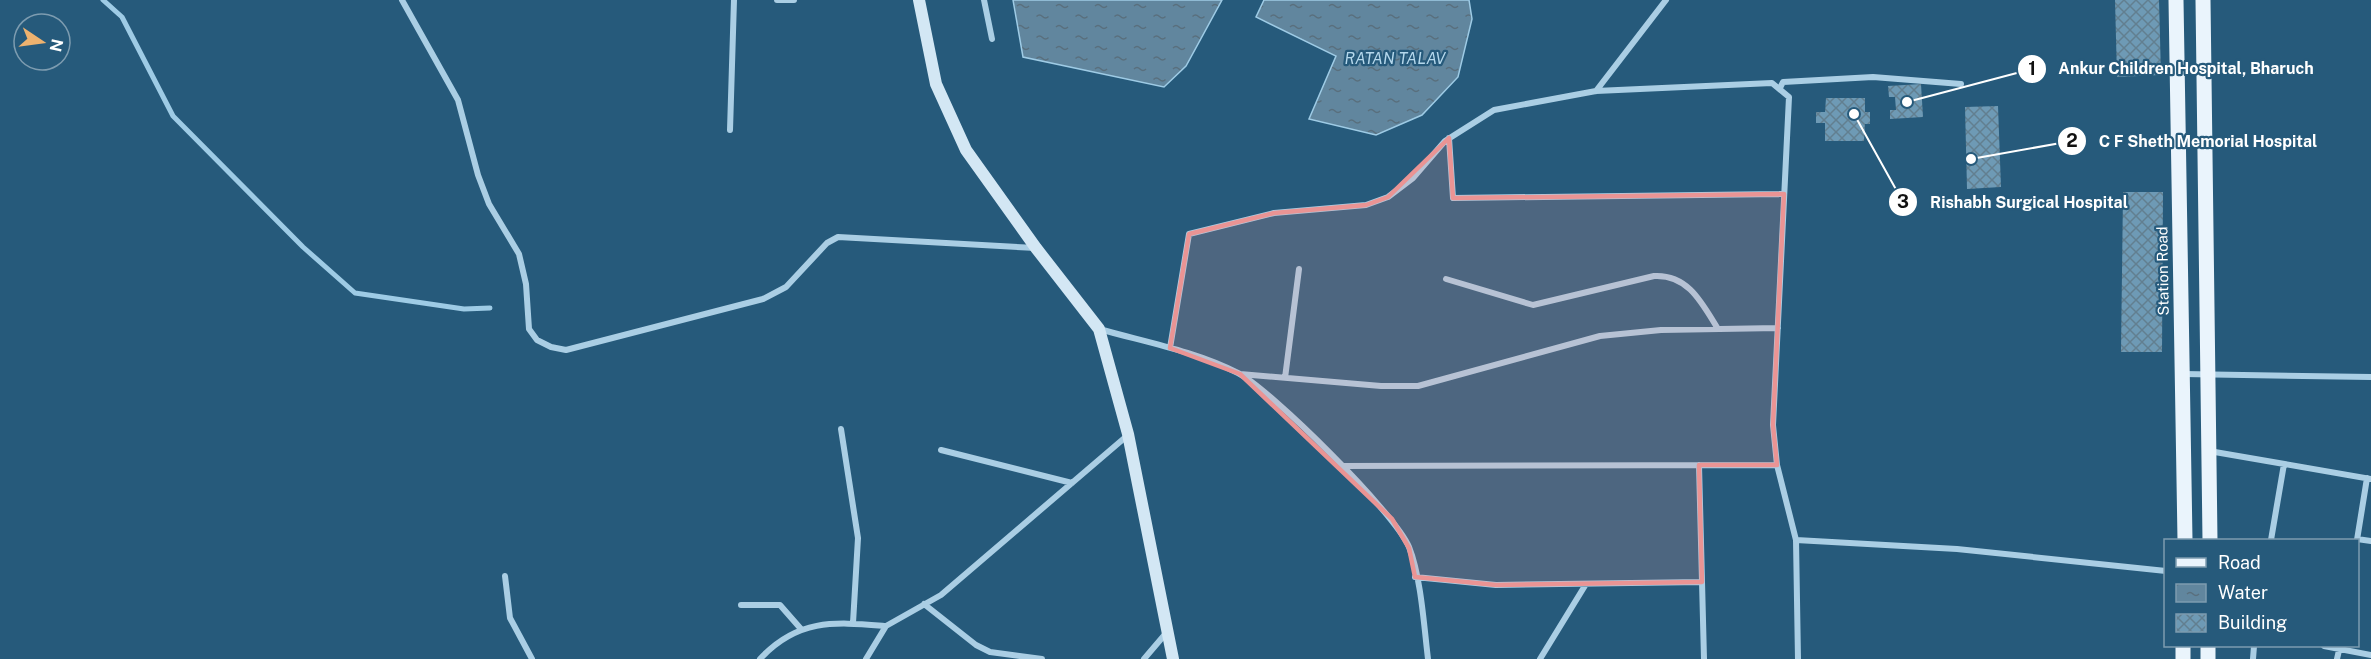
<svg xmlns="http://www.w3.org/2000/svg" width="2371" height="659" viewBox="0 0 2371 659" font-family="'Public Sans',sans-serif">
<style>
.water{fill:url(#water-ripples);stroke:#9ecbe5;stroke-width:1.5}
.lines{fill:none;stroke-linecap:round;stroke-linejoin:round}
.stream{stroke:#9ecbe5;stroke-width:5}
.building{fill:url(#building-cross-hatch)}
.street{stroke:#aacee4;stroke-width:6}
.secondary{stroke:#d3e7f4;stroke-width:12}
.primary{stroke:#eaf4fc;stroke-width:15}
.marked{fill:#ea9494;fill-opacity:0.2;stroke:#ea9494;stroke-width:4.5;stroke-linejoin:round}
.labels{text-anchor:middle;stroke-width:4.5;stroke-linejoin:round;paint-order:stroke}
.street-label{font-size:15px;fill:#fff;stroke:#265a7b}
.water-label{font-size:16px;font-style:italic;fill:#b5d8ec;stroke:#265a7b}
.leader{fill:none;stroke:#fff;stroke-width:2}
.callout-dot{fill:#fff;stroke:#265a7b;stroke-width:2}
.mark-label{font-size:18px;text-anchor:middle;font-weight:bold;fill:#111}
.callout-label{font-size:16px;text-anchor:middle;font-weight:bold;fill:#fff;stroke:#265a7b;stroke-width:4.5;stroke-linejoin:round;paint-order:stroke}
</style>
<defs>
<pattern id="water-ripples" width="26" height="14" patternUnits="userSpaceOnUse" patternTransform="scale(1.5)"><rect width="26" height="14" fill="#61869e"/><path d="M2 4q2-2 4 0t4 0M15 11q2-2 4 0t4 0" fill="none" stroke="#596f7d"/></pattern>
<pattern id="building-cross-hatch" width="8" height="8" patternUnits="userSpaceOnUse" patternTransform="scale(1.5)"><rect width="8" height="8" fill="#6e9ab5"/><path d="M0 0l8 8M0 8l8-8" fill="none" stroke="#627f90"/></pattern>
</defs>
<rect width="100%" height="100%" fill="#265a7b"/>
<path class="water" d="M1013,0H1222L1186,66L1164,87L1023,57Z
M1264,0H1469L1472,19L1458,77L1422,115L1376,135L1309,119L1336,56L1256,17Z"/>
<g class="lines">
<path class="stream" d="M103,0L122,17L173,116L303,247L355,293L464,309L490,308"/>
</g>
<path class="building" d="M2115,0H2159L2161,75L2117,77Z
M1921,84L1923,117L1890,119V110H1896L1895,97H1889L1888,86Z
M1826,98H1865V112H1870V124H1865L1864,141H1825V123H1816V112H1825Z
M1998,106L2001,187L1967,189L1965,107Z
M2123,192H2163L2162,352H2121Z"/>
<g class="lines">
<path class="street" d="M402,0L458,100L478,175L489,204L519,254L526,284L529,329L537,340L551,347L566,350L763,299L786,287L827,243L838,237L1036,248
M777,0H794
M984,0L992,39
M1780,88L1783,82L1873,77L1961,84
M1596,91L1666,0
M730,130L734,0
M1449,138L1453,198L1784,194
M1446,279L1533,305L1654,276C1688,274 1702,303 1718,329
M1099,329C1145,342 1195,351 1238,373C1271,390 1395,513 1409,547C1421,577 1424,626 1428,659
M1170,348L1189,234L1274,213L1366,205L1388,197L1413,178L1445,141L1494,110L1596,91L1772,83L1789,97L1773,425L1777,465L1796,540L1798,659
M1240,374L1381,386H1418L1600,336L1661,330L1778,328
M2183,374L2371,377
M1285,378L1299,269
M841,429L858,538L853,623
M941,450L1072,483
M2209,451L2371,479
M1699,465L1704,659
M1340,466L1777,465
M2357,539L2371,541
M1796,540L1957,549L2166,571
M2271,540L2284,464
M2357,540L2367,478
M505,576L510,618L532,659
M1415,577L1496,585L1702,582
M924,604L976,645L990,652L1042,659
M741,605H780L801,629
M2324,646L2371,655
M760,659C798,618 835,622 886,626
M866,659L886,626L941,595L1128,435
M1144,659L1167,632
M1540,659L1586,584
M2253,659L2254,646
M2337,659L2340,646"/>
<path class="secondary" d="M919,0L936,84L966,150L1036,248L1099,329L1128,434L1173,659"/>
<path class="primary" d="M2176,0L2185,540
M2203,0L2210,540
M2183,659V646
M2208,659V646"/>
</g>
<path class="marked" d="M1449,138L1453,198L1784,194L1773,425L1777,465H1699L1702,582L1496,585L1415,577L1409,548L1392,519L1240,374L1170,348L1189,234L1274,213L1366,205L1388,197Z"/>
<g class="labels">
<g class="street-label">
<text transform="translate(2163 271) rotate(-91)" y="5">Station Road</text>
</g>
<g class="water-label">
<text x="1395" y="64">RATAN TALAV</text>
</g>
</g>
<path class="leader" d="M1907 102L2032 69M1971 159L2072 141M1854 114L1903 202"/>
<g class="callout-dot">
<circle cx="1907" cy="102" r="6"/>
<circle cx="1971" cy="159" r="6"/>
<circle cx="1854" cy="114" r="6"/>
<circle cx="2032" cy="69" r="15"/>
<circle cx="2072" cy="141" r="15"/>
<circle cx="1903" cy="202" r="15"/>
</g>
<g class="mark-label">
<text x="2032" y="75">1</text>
<text x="2072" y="147">2</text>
<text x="1903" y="208">3</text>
</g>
<g class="callout-label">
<text x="2186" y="74">Ankur Children Hospital, Bharuch</text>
<text x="2208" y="147">C F Sheth Memorial Hospital</text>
<text x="2029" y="208">Rishabh Surgical Hospital</text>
</g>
<rect x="2164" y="539" width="195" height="108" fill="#265a7b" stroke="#7d9cb0" stroke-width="1.5"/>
<rect x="2176" y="558" width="30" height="9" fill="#eaf4fc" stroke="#7d9cb0" stroke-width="1.5"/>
<text x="2218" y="569" font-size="18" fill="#ffffff">Road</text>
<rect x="2176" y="584" width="30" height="18" fill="url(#water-ripples)" stroke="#7d9cb0" stroke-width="1.5"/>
<text x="2218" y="599" font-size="18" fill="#ffffff">Water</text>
<rect x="2176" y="614" width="30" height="18" fill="url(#building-cross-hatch)" stroke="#7d9cb0" stroke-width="1.5"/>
<text x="2218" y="629" font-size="18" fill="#ffffff">Building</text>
<g transform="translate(42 42) rotate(103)"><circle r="28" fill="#265a7b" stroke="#7d9cb0" stroke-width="1.5"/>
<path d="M0-4.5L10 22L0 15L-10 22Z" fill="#edb26f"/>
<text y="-9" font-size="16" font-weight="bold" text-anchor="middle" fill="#ffffff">N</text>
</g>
</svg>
